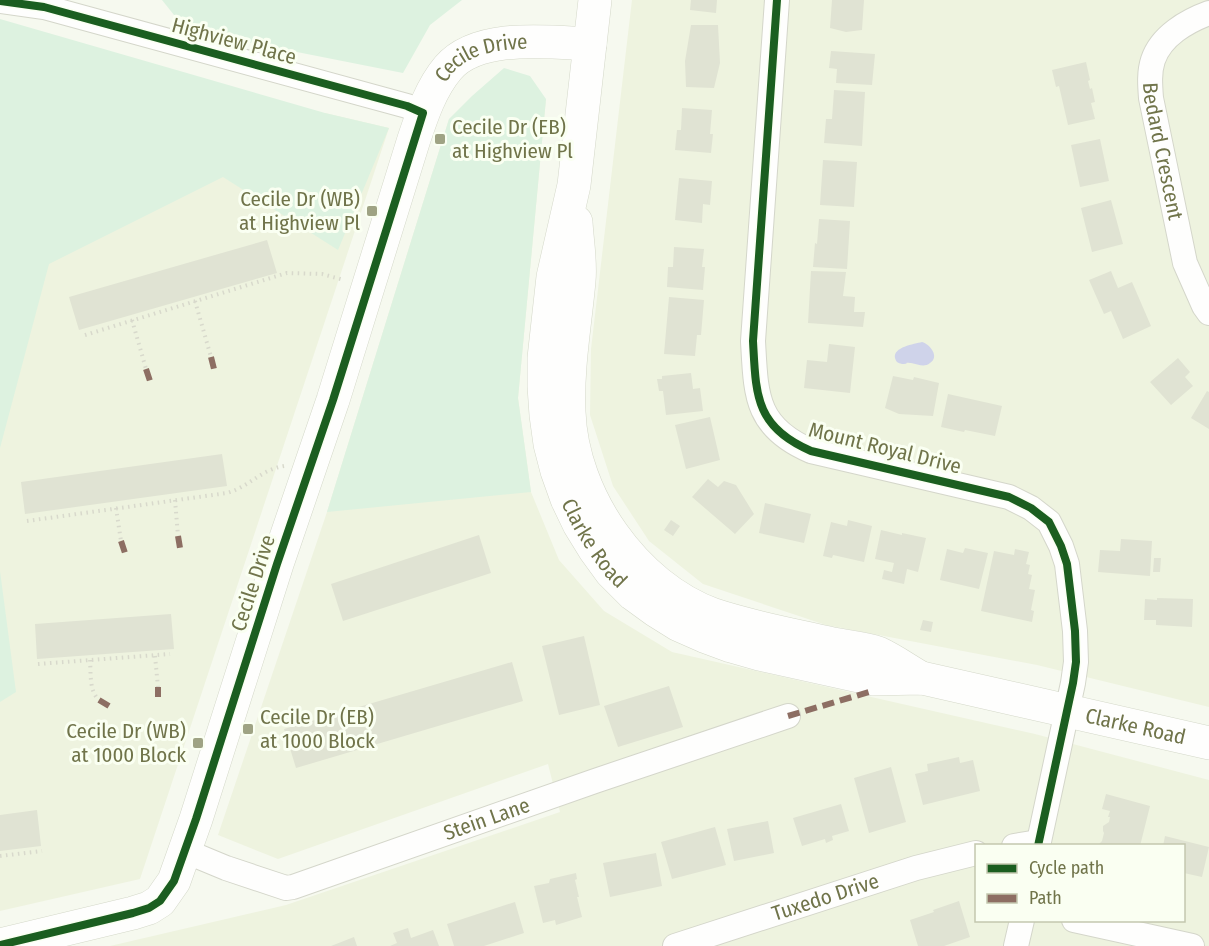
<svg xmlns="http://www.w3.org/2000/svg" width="1209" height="946" viewBox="0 0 1209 946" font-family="'Fira Sans Condensed',sans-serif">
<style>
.residential{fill:#eef3df;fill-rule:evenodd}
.green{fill:#ddf2e0}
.water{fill:#cfd3ea}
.building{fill:#e0e3d3}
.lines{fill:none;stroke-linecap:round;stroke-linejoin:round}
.street-casing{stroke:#d4d6ca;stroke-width:26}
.secondary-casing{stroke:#d4d8c9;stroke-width:34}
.path{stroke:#d8d9cc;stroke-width:4;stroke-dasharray:1.5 4.5;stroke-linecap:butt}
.street{stroke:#fefefd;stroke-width:24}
.secondary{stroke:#fefefd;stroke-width:33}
.quiet{stroke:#8d6e63;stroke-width:6;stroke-dasharray:12 6;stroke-linecap:butt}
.cycleway-casing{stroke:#fafff2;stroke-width:11}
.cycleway{stroke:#1b5e20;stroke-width:8}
.poi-dot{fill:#9fa384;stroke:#fafff2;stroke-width:2}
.labels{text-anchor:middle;stroke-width:6;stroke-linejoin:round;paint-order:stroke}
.street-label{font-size:21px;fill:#70744a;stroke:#fafff2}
.poi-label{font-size:21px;fill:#70744a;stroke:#fafff2;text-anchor:start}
</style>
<rect width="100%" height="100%" fill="#f6f9ef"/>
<path class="residential" d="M632,0H1209V707L1037,665L826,625L703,584L649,541L613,486L590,415L591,349Z
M546,99L518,398L531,492L559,560L604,611L672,652L1035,734L1209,780V946H110L286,905L560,812L548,764L278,859L218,835L327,512L449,119ZM976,846H1184V920H976Z
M325,113L389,128L140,879L0,911V204Z"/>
<path class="green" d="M162,0H462L430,25L403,73L186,30Z
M0,19L325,113L389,128L338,250L223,177L49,264L0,448Z
M504,68L530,76L546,99L518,398L531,492L327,512L449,119L472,96Z
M0,571L16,692L0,702Z"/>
<path class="water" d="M922,342C930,344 940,357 930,363C924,368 918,364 911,363C902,362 911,364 902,364C898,363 896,362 895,358C893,347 914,344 922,342Z"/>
<path class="building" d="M691,0H717L716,13L690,10Z
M832,0H864L862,30L846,32L830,28Z
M691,25H718L720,63L714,88L686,87L685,61Z
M831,51L875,54L872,85L836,83L837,69L829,68Z
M1086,62L1090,80L1088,81L1090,89L1092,88L1095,102L1091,103L1095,119L1068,125L1059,86L1056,87L1052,70Z
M834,90L865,92L862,146L824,143L826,119H832Z
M682,108L712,110L710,134H713L711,153L675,150L677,130H681Z
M1100,139L1109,181L1080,187L1071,145Z
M823,160L857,162L854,207L820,205Z
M679,178L712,181L710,205L703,204L702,223L675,220Z
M1111,200L1123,244L1092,252L1081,208Z
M819,219L850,221L847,269L813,267L815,243L817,244Z
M267,240L277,273L79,330L69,297Z
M674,247L704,249L702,267H705L703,290L667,287L668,267H673Z
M811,271L846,272L843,296L855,297L854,312H865L863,327L808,323Z
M1111,271L1118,288L1132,282L1151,326L1123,339L1111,311L1104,314L1089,280Z
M669,297L704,300L701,335H697L695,356L664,354Z
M829,344L855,347L850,393L804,388L807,360L827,362Z
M1178,358L1190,372L1185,377L1193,386L1171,405L1150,382Z
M691,373L693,389L700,388L703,411L666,415L663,391H659L657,379H662V376Z
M893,376L913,380L914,377L939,383L933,416L899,414L885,408Z
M1207,391L1209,392V429L1191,418Z
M948,394L1002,406L995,436L965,430L964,432L941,427Z
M710,417L720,460L686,469L675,425Z
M222,454L227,486L25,514L21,482Z
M708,479L718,487L724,481L736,485L754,514L735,534L692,497Z
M765,503L811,514L804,543L759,533Z
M671,520L680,526L673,536L664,530Z
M848,520L872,526L864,562L833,555L832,558L823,556L831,522L847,526Z
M881,530L902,535V533L926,538L918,572L907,569L904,584L882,579L884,570L892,572L894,563L875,559Z
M479,535L491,573L343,621L331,584Z
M1121,539L1152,541L1150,576L1098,572L1100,550L1120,551Z
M965,548L988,553L979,589L940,580L947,549L963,553Z
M1015,549L1029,552L1026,564L1030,565L1028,574L1032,575L1029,589L1035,590L1031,610L1034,611L1032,622L981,611L994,551L1014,555Z
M1154,558H1161L1160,572H1153Z
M1157,598L1193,599L1192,627L1156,625V620H1144L1145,599L1157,600Z
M171,614L174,649L37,659L35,624Z
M923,620L933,622L931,632L920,630Z
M584,636L600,705L559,715L542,646Z
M512,662L523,701L296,768L284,729Z
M669,686L683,727L618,747L604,706Z
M959,757L960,763L973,760L980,791L923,805L915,774L928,771L927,764Z
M891,767L906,822L869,833L854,778Z
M1106,794L1150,806L1140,846H1097L1102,841L1104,833L1103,831V826L1109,822L1110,817H1108L1110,811L1102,809Z
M841,804L849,831L832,836L833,840L826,843L825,839L802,846L793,818Z
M37,810L41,846L0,851V815Z
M768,821L774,853L734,861L727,829Z
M715,827L726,865L672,879L661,842Z
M1165,836L1209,847L1202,877L1184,873V846H1163Z
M656,853L662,886L610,897L603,863Z
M576,873L577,879L575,880L579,897H577L582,917L556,925L555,920L543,923L534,886L549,883L550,879Z
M959,901L970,937L944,946H918L910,920L934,912L933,910Z
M515,902L524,933L484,946H454L447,924Z
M408,928L411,938L433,930L439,946H390L397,943L393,933Z
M354,937L357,946H331Z"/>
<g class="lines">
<defs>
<g id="street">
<path d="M777,0L753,341C756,395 755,427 811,451L1009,497L1031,508L1049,522L1061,546L1067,564L1075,631L1076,662L1073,683L1038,846"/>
<path d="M0,1L44,7L407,106L423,113"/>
<path id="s1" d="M1209,13C1187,21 1161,36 1153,60C1149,72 1150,85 1151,98L1185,263L1204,306L1209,313"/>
<path d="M1014,846L1038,842"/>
<path id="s2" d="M185,851L226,868L286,888L293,887L595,781L788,716"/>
<path d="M1074,920L1192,946"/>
<path id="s3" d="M675,946L916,868L976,853"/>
<path d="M1016,946L1022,920"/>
</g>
<g id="secondary">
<path id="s4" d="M595,0L574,185L553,277L544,358V386L546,415L550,444L557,471L567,499L579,524L595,550L611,572L633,594L655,610L679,625L704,636L731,646L759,654L872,679L922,678L1209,743"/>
<path d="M576,222C577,241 581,262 579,281C575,325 567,368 569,412C572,496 634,586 714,615C753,628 794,635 833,644C848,647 864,648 878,653C893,660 907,670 921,678"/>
<path id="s5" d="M0,945L133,913L149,908L160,901L174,881L196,819L277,564L333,400L414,139C422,115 431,88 448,68C478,33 548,42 590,44"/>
</g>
</defs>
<use href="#street" class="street-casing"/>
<use href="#secondary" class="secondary-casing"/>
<path class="path" d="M195,301L211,357
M132,320L146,369
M85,335L287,273L322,274L344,280
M175,500L178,536
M116,508L121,541
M27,521L227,493C249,487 260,470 284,466
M155,656L158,687
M90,660C91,673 89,691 99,700
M38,664L170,654
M0,856L42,851"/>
<use href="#street" class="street"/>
<use href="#secondary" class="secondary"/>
<path class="quiet" d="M211,357L214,369
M146,369L150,381
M178,536L180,548
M121,541L126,556
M158,687V697
M99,700L109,706
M788,716L869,692"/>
<defs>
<path id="cycleway" d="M777,0L753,341C756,395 755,427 811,451L1009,497L1031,508L1049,522L1061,546L1067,564L1075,631L1076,662L1073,683L1038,846
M0,1L44,7L407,106L423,113L333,400L277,564L196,819L174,881L160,901L149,908L133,913L0,945"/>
</defs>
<use href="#cycleway" class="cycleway-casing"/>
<use href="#cycleway" class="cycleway"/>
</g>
<g class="poi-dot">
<rect x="434" y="133" width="12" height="12" rx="3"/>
<rect x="366" y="205" width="12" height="12" rx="3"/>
<rect x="242" y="723" width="12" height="12" rx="3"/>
<rect x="192" y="737" width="12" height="12" rx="3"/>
</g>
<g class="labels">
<g class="street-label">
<text transform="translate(234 41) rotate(15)" y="7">Highview Place</text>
<text dy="7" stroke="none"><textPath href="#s5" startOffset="1086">Cecile Drive</textPath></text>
<text dy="7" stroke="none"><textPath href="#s1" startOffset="168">Bedard Crescent</textPath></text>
<text transform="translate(885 448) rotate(14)" y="7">Mount Royal Drive</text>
<text dy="7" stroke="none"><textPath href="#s4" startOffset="558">Clarke Road</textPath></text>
<text transform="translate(253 583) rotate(-72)" y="7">Cecile Drive</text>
<text dy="7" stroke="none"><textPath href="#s4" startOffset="1148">Clarke Road</textPath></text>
<text dy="7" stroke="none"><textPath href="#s2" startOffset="320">Stein Lane</textPath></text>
<text dy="7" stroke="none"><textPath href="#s3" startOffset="158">Tuxedo Drive</textPath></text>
</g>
<g class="poi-label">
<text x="452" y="134">Cecile Dr (EB)<tspan x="452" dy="24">at Highview Pl</tspan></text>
<text x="360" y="206" text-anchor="end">Cecile Dr (WB)<tspan x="360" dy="24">at Highview Pl</tspan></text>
<text x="260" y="724">Cecile Dr (EB)<tspan x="260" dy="24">at 1000 Block</tspan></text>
<text x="186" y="738" text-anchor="end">Cecile Dr (WB)<tspan x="186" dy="24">at 1000 Block</tspan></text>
</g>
</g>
<rect x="975" y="844" width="210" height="78" fill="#fafff2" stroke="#c3c7af" stroke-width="1.5"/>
<rect x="987" y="864" width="30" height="9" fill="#1b5e20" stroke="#c3c7af" stroke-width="1.5"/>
<text x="1029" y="874" font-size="18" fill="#70744a">Cycle path</text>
<rect x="987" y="894" width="30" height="9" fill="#8d6e63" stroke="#c3c7af" stroke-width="1.5"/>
<text x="1029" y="904" font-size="18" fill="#70744a">Path</text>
</svg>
